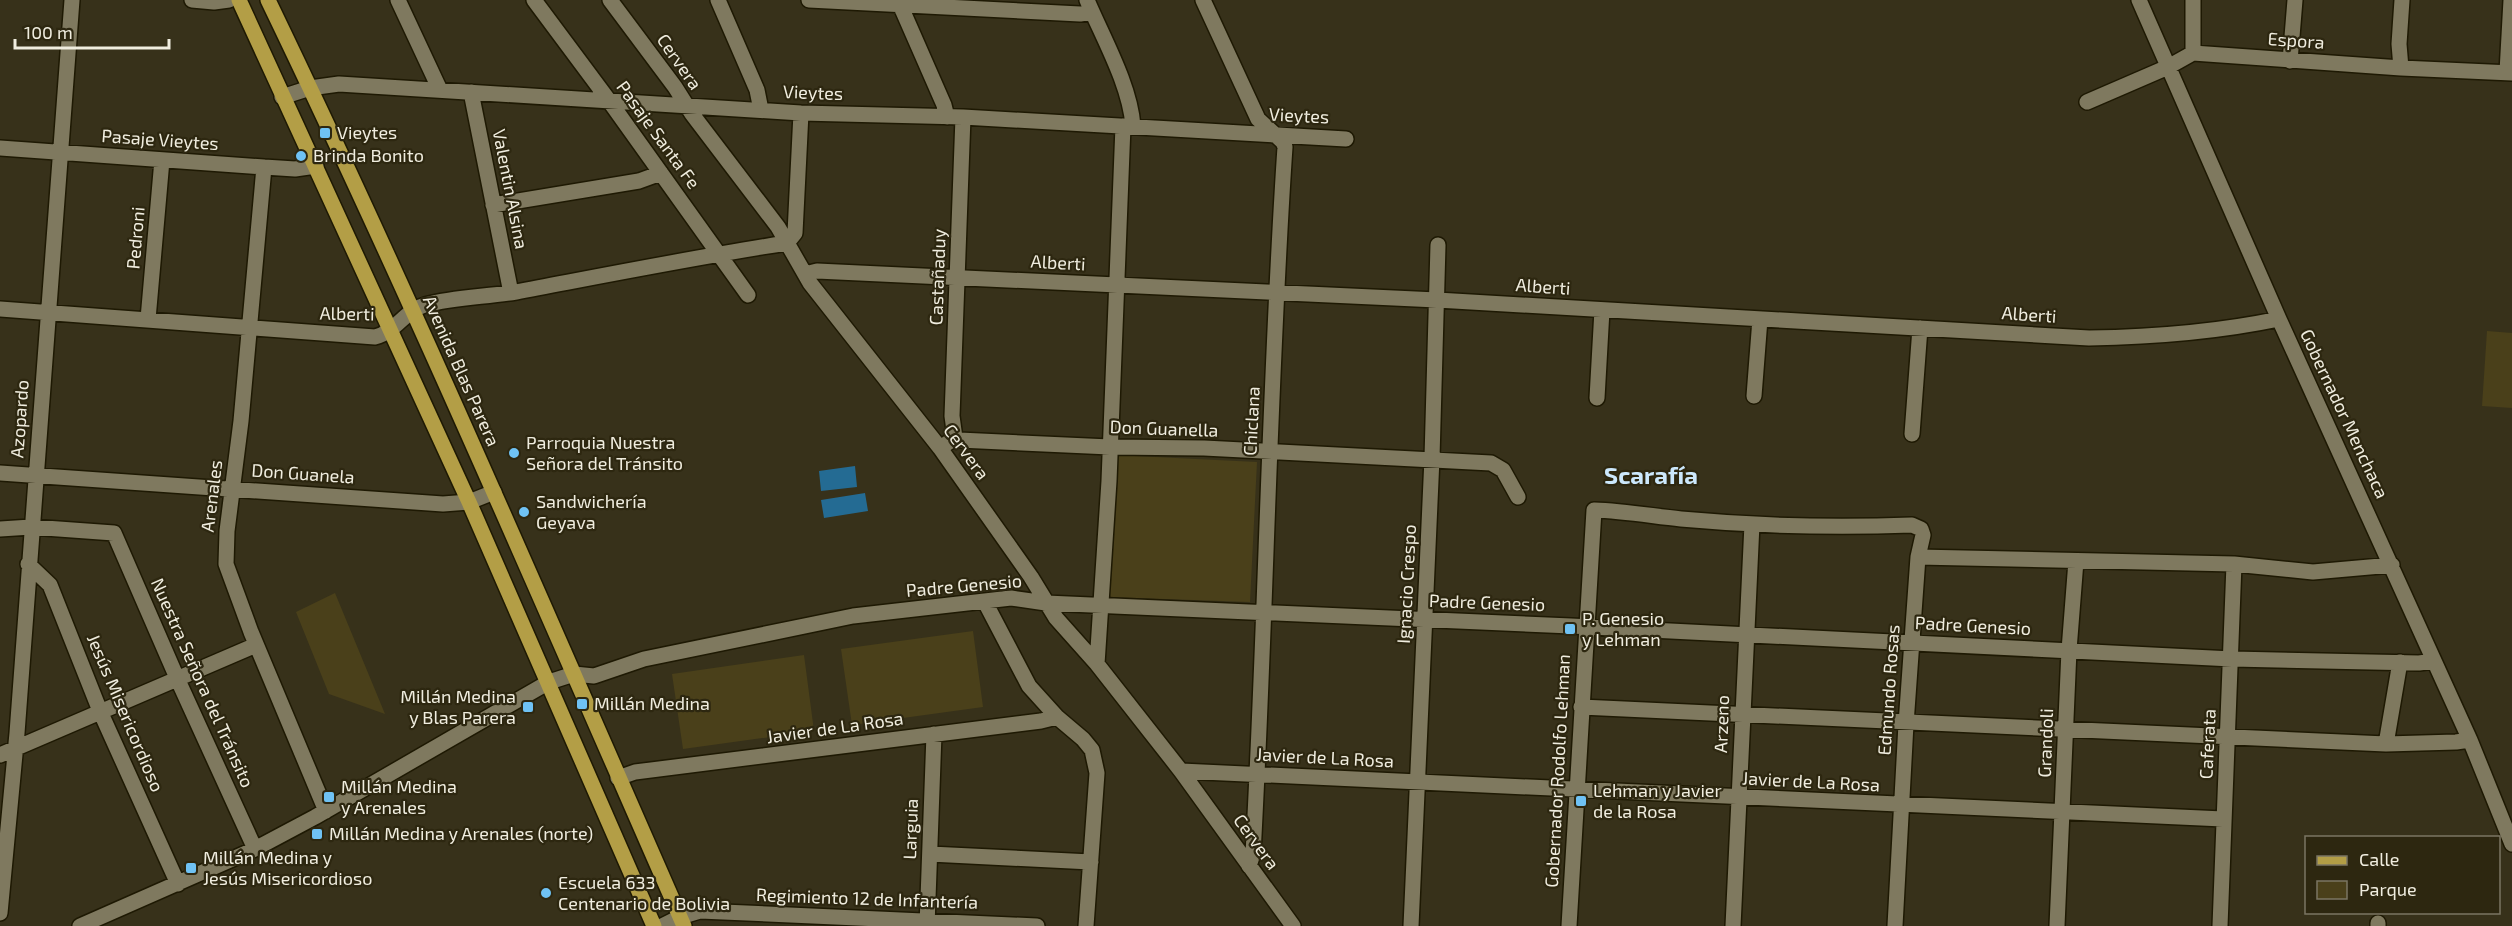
<svg xmlns="http://www.w3.org/2000/svg" width="2512" height="926" viewBox="0 0 2512 926" font-family="'Exo 2',sans-serif">
<style>
.green{fill:#4a401a}
.water{fill:#246b93}
.lines{fill:none;stroke-linecap:round;stroke-linejoin:round}
.minor-casing{stroke:#1e1903;stroke-width:18}
.major-casing{stroke:#1e1903;stroke-width:18}
.minor{stroke:#7f795f;stroke-width:15}
.major{stroke:#b39e46;stroke-width:15}
.poi-dot{fill:#6fc2f4;stroke:#2d2710;stroke-width:2}
.labels{text-anchor:middle;stroke-width:4.5;stroke-linejoin:round;paint-order:stroke}
.street-label{font-size:18px;fill:#f0eddf;stroke:#2d2710}
.poi-label{font-size:18px;fill:#f0eddf;stroke:#2d2710;text-anchor:start}
.district-label{font-size:24px;font-weight:bold;fill:#cce8fc;stroke:#2d2710}
</style>
<rect width="100%" height="100%" fill="#37311a"/>
<path class="green" d="M2487,331L2512,333V408L2482,406Z
M1115,455L1257,462L1250,602L1108,597Z
M335,593L385,714L329,694L296,612Z
M973,631L983,707L852,725L841,649Z
M804,655L814,731L683,749L672,674Z"/>
<path class="water" d="M855,466L857,487L821,491L819,471Z
M865,493L868,511L824,518L821,500Z"/>
<g class="lines">
<defs>
<path id="minor" d="M192,0L214,2L229,0
M398,0L440,90
M534,0L610,102L748,295
M610,0L675,87L692,114L778,227L810,283L940,448L1031,577L1056,618L1097,664L1181,771L1293,926
M718,0L757,90L761,110
M809,0L1080,14L1092,12
M898,0L944,105L947,117
M1087,0C1103,38 1130,85 1133,126
M1203,0L1258,119L1283,142L1285,147C1269,383 1266,618 1253,854L1249,866
M2139,0L2279,319L2470,740L2512,844
M2193,0V53
M2290,61L2295,0
M2401,68L2399,44L2402,0
M2507,72L2511,0
M471,92L511,293
M282,97L310,88L339,84L801,113L963,117L1346,139
M2087,102L2168,67L2193,53L2401,68L2512,73
M0,148L264,167L295,169L316,166
M264,167L241,421L227,531L226,564L251,632L326,811
M493,205L639,181L661,173
M805,274L817,271L1437,300L2089,338C2152,337 2217,332 2279,319
M0,309L375,337C396,332 405,310 425,305C454,297 486,297 516,292C606,275 696,257 787,243L795,233L801,113
M148,319L162,160
M1754,396L1760,319
M1597,398L1602,310
M1912,434L1920,328
M955,438L952,416L963,117
M940,448L955,438L959,440L1110,447L1204,448L1491,463L1503,470L1518,497
M0,473L443,504L469,502L494,492
M0,529L31,527L114,533L177,678L255,849
M1918,557L2234,564L2313,572L2392,565
M28,564L50,585L100,711L178,884
M985,602L1029,686L1057,717L1083,739L1092,750L1097,773L1086,926
M1097,664L1109,481L1123,126
M1581,707L2386,744L2456,742L2470,740
M2386,744L2400,662
M0,755L256,645
M1181,771L2223,819
M618,778L635,772L1041,721L1057,717
M930,854L1091,862
M0,913L17,733L72,0
M80,926L255,849L315,817L549,682L574,674L594,676L644,659L853,616L1011,598L1046,603L1571,626L2232,659L2419,663L2434,661
M662,926L680,917L700,911L1037,926
M927,926L934,734
M1411,926L1432,458L1438,245
M1569,926L1594,510C1624,511 1652,516 1681,519C1757,526 1835,528 1912,525L1921,529L1923,535L1918,557L1906,724L1895,926
M1733,926L1752,524
M2057,926L2069,650L2076,561
M2220,926L2234,564
M2378,926V923"/>
<path id="major" d="M239,0L469,502L654,926
M268,0C415,305 548,616 684,926"/>
</defs>
<use href="#minor" class="minor-casing"/>
<use href="#major" class="major-casing"/>
<use href="#minor" class="minor"/>
<use href="#major" class="major"/>
</g>
<g class="poi-dot">
<rect x="319" y="127" width="12" height="12" rx="3"/>
<circle cx="301" cy="156" r="6"/>
<circle cx="514" cy="453" r="6"/>
<circle cx="524" cy="512" r="6"/>
<rect x="1564" y="623" width="12" height="12" rx="3"/>
<rect x="576" y="698" width="12" height="12" rx="3"/>
<rect x="522" y="701" width="12" height="12" rx="3"/>
<rect x="323" y="791" width="12" height="12" rx="3"/>
<rect x="1575" y="795" width="12" height="12" rx="3"/>
<rect x="311" y="828" width="12" height="12" rx="3"/>
<rect x="185" y="862" width="12" height="12" rx="3"/>
<circle cx="546" cy="893" r="6"/>
</g>
<g class="labels">
<g class="street-label">
<text transform="translate(2296 41) rotate(4)" y="6">Espora</text>
<text transform="translate(679 62) rotate(55)" y="6">Cervera</text>
<text transform="translate(813 93) rotate(2)" y="6">Vieytes</text>
<text transform="translate(1299 116) rotate(3)" y="6">Vieytes</text>
<text transform="translate(658 135) rotate(54)" y="6">Pasaje Santa Fe</text>
<text transform="translate(160 140) rotate(4)" y="6">Pasaje Vieytes</text>
<text transform="translate(510 189) rotate(79)" y="6">Valentin Alsina</text>
<text transform="translate(136 238) rotate(-85)" y="6">Pedroni</text>
<text transform="translate(1058 263) rotate(3)" y="6">Alberti</text>
<text transform="translate(938 277) rotate(-88)" y="6">Castañaduy</text>
<text transform="translate(1543 287) rotate(4)" y="6">Alberti</text>
<text transform="translate(347 314) rotate(1)" y="6">Alberti</text>
<text transform="translate(2029 315) rotate(4)" y="6">Alberti</text>
<text transform="translate(461 371) rotate(66)" y="6">Avenida Blas Parera</text>
<text transform="translate(2344 414) rotate(65)" y="6">Gobernador Menchaca</text>
<text transform="translate(20 419) rotate(-86)" y="6">Azopardo</text>
<text transform="translate(1252 421) rotate(-87)" y="6">Chiclana</text>
<text transform="translate(1164 429) rotate(2)" y="6">Don Guanella</text>
<text transform="translate(966 452) rotate(54)" y="6">Cervera</text>
<text transform="translate(303 474) rotate(4)" y="6">Don Guanela</text>
<text transform="translate(212 496) rotate(-83)" y="6">Arenales</text>
<text transform="translate(1407 584) rotate(-87)" y="6">Ignacio Crespo</text>
<text transform="translate(964 586) rotate(-5)" y="6">Padre Genesio</text>
<text transform="translate(1487 603) rotate(2)" y="6">Padre Genesio</text>
<text transform="translate(1973 626) rotate(3)" y="6">Padre Genesio</text>
<text transform="translate(202 683) rotate(66)" y="6">Nuestra Señora del Tránsito</text>
<text transform="translate(1889 690) rotate(-86)" y="6">Edmundo Rosas</text>
<text transform="translate(125 713) rotate(67)" y="6">Jesús Misericordioso</text>
<text transform="translate(1722 724) rotate(-88)" y="6">Arzeno</text>
<text transform="translate(835 728) rotate(-8)" y="6">Javier de La Rosa</text>
<text transform="translate(2046 743) rotate(-88)" y="6">Grandoli</text>
<text transform="translate(2208 744) rotate(-87)" y="6">Caferata</text>
<text transform="translate(1325 758) rotate(3)" y="6">Javier de La Rosa</text>
<text transform="translate(1558 771) rotate(-87)" y="6">Gobernador Rodolfo Lehman</text>
<text transform="translate(1811 782) rotate(3)" y="6">Javier de La Rosa</text>
<text transform="translate(911 829) rotate(-88)" y="6">Larguia</text>
<text transform="translate(1256 842) rotate(54)" y="6">Cervera</text>
<text transform="translate(867 899) rotate(2)" y="6">Regimiento 12 de Infantería</text>
</g>
<g class="poi-label">
<text x="337" y="139">Vieytes</text>
<text x="313" y="162">Brinda Bonito</text>
<text x="526" y="449">Parroquia Nuestra<tspan x="526" dy="21">Señora del Tránsito</tspan></text>
<text x="536" y="508">Sandwichería<tspan x="536" dy="21">Geyava</tspan></text>
<text x="1582" y="625">P. Genesio<tspan x="1582" dy="21">y Lehman</tspan></text>
<text x="516" y="703" text-anchor="end">Millán Medina<tspan x="516" dy="21">y Blas Parera</tspan></text>
<text x="594" y="710">Millán Medina</text>
<text x="341" y="793">Millán Medina<tspan x="341" dy="21">y Arenales</tspan></text>
<text x="1593" y="797">Lehman y Javier<tspan x="1593" dy="21">de la Rosa</tspan></text>
<text x="329" y="840">Millán Medina y Arenales (norte)</text>
<text x="203" y="864">Millán Medina y<tspan x="203" dy="21">Jesús Misericordioso</tspan></text>
<text x="558" y="889">Escuela 633<tspan x="558" dy="21">Centenario de Bolivia</tspan></text>
</g>
<g class="district-label">
<text x="1651" y="484">Scarafía</text>
</g>
</g>
<rect x="2305" y="836" width="195" height="78" fill="#2d2710" stroke="#7b7663" stroke-width="1.5"/>
<rect x="2317" y="856" width="30" height="9" fill="#b39e46" stroke="#7b7663" stroke-width="1.5"/>
<text x="2359" y="866" font-size="18" fill="#f0eddf">Calle</text>
<rect x="2317" y="881" width="30" height="18" fill="#4a401a" stroke="#7b7663" stroke-width="1.5"/>
<text x="2359" y="896" font-size="18" fill="#f0eddf">Parque</text>
<path d="M15 39v9h154v-9" fill="none" stroke="#f0eddf" stroke-width="3"/>
<text x="24" y="39" font-size="18" fill="#f0eddf" stroke="#2d2710" stroke-width="4.5" paint-order="stroke">100 m</text>
</svg>
